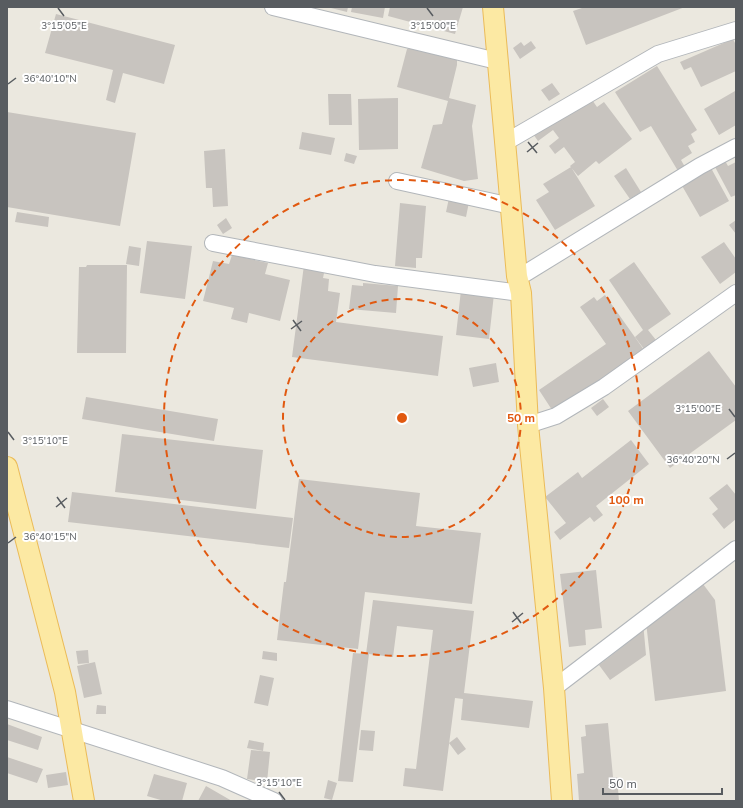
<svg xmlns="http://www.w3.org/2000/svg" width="743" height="808" viewBox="0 0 743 808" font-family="'Nunito Sans',sans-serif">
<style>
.building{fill:#c8c4bf}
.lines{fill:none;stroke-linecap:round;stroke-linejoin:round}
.minor-casing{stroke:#b2b6ba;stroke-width:18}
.major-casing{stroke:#ebbb58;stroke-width:22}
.minor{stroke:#fff;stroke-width:16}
.major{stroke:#fce9a3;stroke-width:20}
.ticks{fill:none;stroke:#585c60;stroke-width:1.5}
.ring{fill:none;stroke:#e15910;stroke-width:2;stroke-dasharray:7 5}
.ticks-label{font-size:10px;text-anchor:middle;fill:#585c60;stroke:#fff;stroke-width:4;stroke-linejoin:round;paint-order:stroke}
.centre{fill:#e15910;stroke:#fff;stroke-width:2}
.ring-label{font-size:12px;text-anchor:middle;font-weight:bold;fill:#e15910;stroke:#fff;stroke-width:4;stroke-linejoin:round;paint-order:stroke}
</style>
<rect width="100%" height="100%" fill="#ebe8df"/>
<path class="building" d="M327,7H348L347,12Z
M352,7H385L383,18L351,12Z
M390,7H463L455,34L388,16Z
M585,7H685L586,45L573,11Z
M56,14L175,45L164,84L123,73L115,103L106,100L113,70L45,53Z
M733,39L736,45V71L701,87L691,67L684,70L680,62Z
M531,41L536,48L520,59L513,48L521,42L524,46Z
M416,48L457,59V65L449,98L476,105L472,126L478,179L464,181L421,168L433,125L442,124L448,101L397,87L407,49Z
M657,66L697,130L691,134L695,142L688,146L692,153L681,160L685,167L678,171L651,126L640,132L615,92Z
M552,83L560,94L549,101L541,90Z
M735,91L736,125L719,135L704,109Z
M328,94H351L352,125H329Z
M588,94L597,107L604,102L632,139L599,164L596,161L578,176L570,166L575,162L564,147L555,154L549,146L559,138L553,130L538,141L531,131Z
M398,98V149L359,150L358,99Z
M7,112L136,133L120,226L7,207Z
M302,132L335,138L331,155L299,149Z
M225,149L228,206L213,207L212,188H206L204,151Z
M346,153L357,156L354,164L344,161Z
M724,159L728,166L736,162V195L731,197L714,165Z
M571,167L595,206L555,230L536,200L549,192L543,184Z
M626,168L641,192L630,199L614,176Z
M711,168L729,201L700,217L681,184Z
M449,198L469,202L466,217L446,212Z
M400,203L426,206L422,258H416V268L395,266Z
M17,212L49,217L48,227L15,222Z
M226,218L232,228L223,234L217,225Z
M736,220V234L729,225Z
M147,241L192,246L185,299L140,293Z
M724,242L736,259V272L720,284L701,257Z
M129,246L141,248L139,266L126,264Z
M232,255L268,263L265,274L290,280L280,321L249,313L247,323L231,319L234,308L203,301L213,261L229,264Z
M634,262L671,314L648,330L656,340L644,349L635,337L643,330L609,280Z
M87,265H127L126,353H77L79,267H86Z
M304,265L325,268L323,278L329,279L328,291L340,293L336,322L443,336L438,376L292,357Z
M363,283L398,286L396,313L349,309L352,285L363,286Z
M461,290L494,294L489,339L456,335Z
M605,295L644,350L554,413L539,390L606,344L580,307L594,297L597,301Z
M709,351L736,387V420L670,468L628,411Z
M496,363L499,382L473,387L469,368Z
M86,397L218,419L214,441L82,419Z
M603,399L609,407L597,416L591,408Z
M122,434L263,450L256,509L115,492Z
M631,440L649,464L596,506L603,515L594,522L590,517L560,540L554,532L566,523L545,497L578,472L582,478Z
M299,479L420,493L416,526L481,533L472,604L365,592L358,649L277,640L284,582H286Z
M727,484L736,495V519L724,529L712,514L718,509L709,498Z
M72,492L293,518L289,548L68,522Z
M596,570L602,628L585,630L586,645L569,647L560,574Z
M700,580L715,600L726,691L655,701L646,622Z
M373,600L474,611L464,693L533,701L529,728L461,720L463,699L455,698L443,791L403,786L405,768L416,769L433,630L397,626L393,657L369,654L353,782L338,781L353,653L366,654Z
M643,622L646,655L610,680L599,665L630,641L629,632Z
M88,650L89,663L78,664L76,651Z
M263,651L277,653V661L262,659Z
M95,662L102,694L84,698L77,666Z
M260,675L274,678L268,706L254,703Z
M97,705L106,706V714H96Z
M608,723L613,777H617L619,801H579L577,774L584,773L581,737L586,736L585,725Z
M7,724L42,737L38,750L7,740Z
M361,730L375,731L373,751L359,750Z
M457,737L466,749L458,755L449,743Z
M249,740L264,743L263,751L247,748Z
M251,750L270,752L267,782L247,779Z
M7,757L43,769L37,783L7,773Z
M66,772L68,785L48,788L46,775Z
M154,774L187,783L182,801H164L147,796Z
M328,780L337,783L332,800L324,798Z
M206,786L232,801H198Z"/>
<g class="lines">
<defs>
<path id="minor" d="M273,7L497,61
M506,142L658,54L736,30
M397,181L511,206
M213,243L375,274L521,293
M517,276L526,273L700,166L736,147
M528,425L556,416L604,387L736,293
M554,688L736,549
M7,709L222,778L274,801"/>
<path id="major" d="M493,7L517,276L521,293L528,425L554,688L562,801
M7,467L65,692L84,801"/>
</defs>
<use href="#minor" class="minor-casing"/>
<use href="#major" class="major-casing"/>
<use href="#minor" class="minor"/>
<use href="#major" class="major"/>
</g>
<path class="ticks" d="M58,8L64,16M427,8L433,16M8,84L16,78M528,142L537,153M527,152L538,143M293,320L301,331M291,329L302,321M729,409L735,417M8,432L14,440M727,459L735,453M57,497L65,508M56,507L67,498M8,543L16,537M513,612L521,623M512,622L523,613M279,792L285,800"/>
<g class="ring">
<circle cx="402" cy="418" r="119"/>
<circle cx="402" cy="418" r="238"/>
</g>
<g class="ticks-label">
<text x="64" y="29">3°15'05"E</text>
<text x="433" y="29">3°15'00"E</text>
<text x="50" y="82">36°40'10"N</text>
<text x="698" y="412">3°15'00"E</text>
<text x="45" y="444">3°15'10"E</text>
<text x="693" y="463">36°40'20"N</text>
<text x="50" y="540">36°40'15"N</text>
<text x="279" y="786">3°15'10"E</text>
</g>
<circle cx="402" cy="418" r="6" class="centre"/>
<g class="ring-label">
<text x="521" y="422">50 m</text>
<text x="626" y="504">100 m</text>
</g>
<rect width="743" height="808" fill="none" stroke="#585c60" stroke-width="16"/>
<path d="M603 788v6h119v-6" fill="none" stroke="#585c60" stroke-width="2"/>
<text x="609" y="788" font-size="12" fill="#585c60" stroke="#ffffff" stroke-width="3" paint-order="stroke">50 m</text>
</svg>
